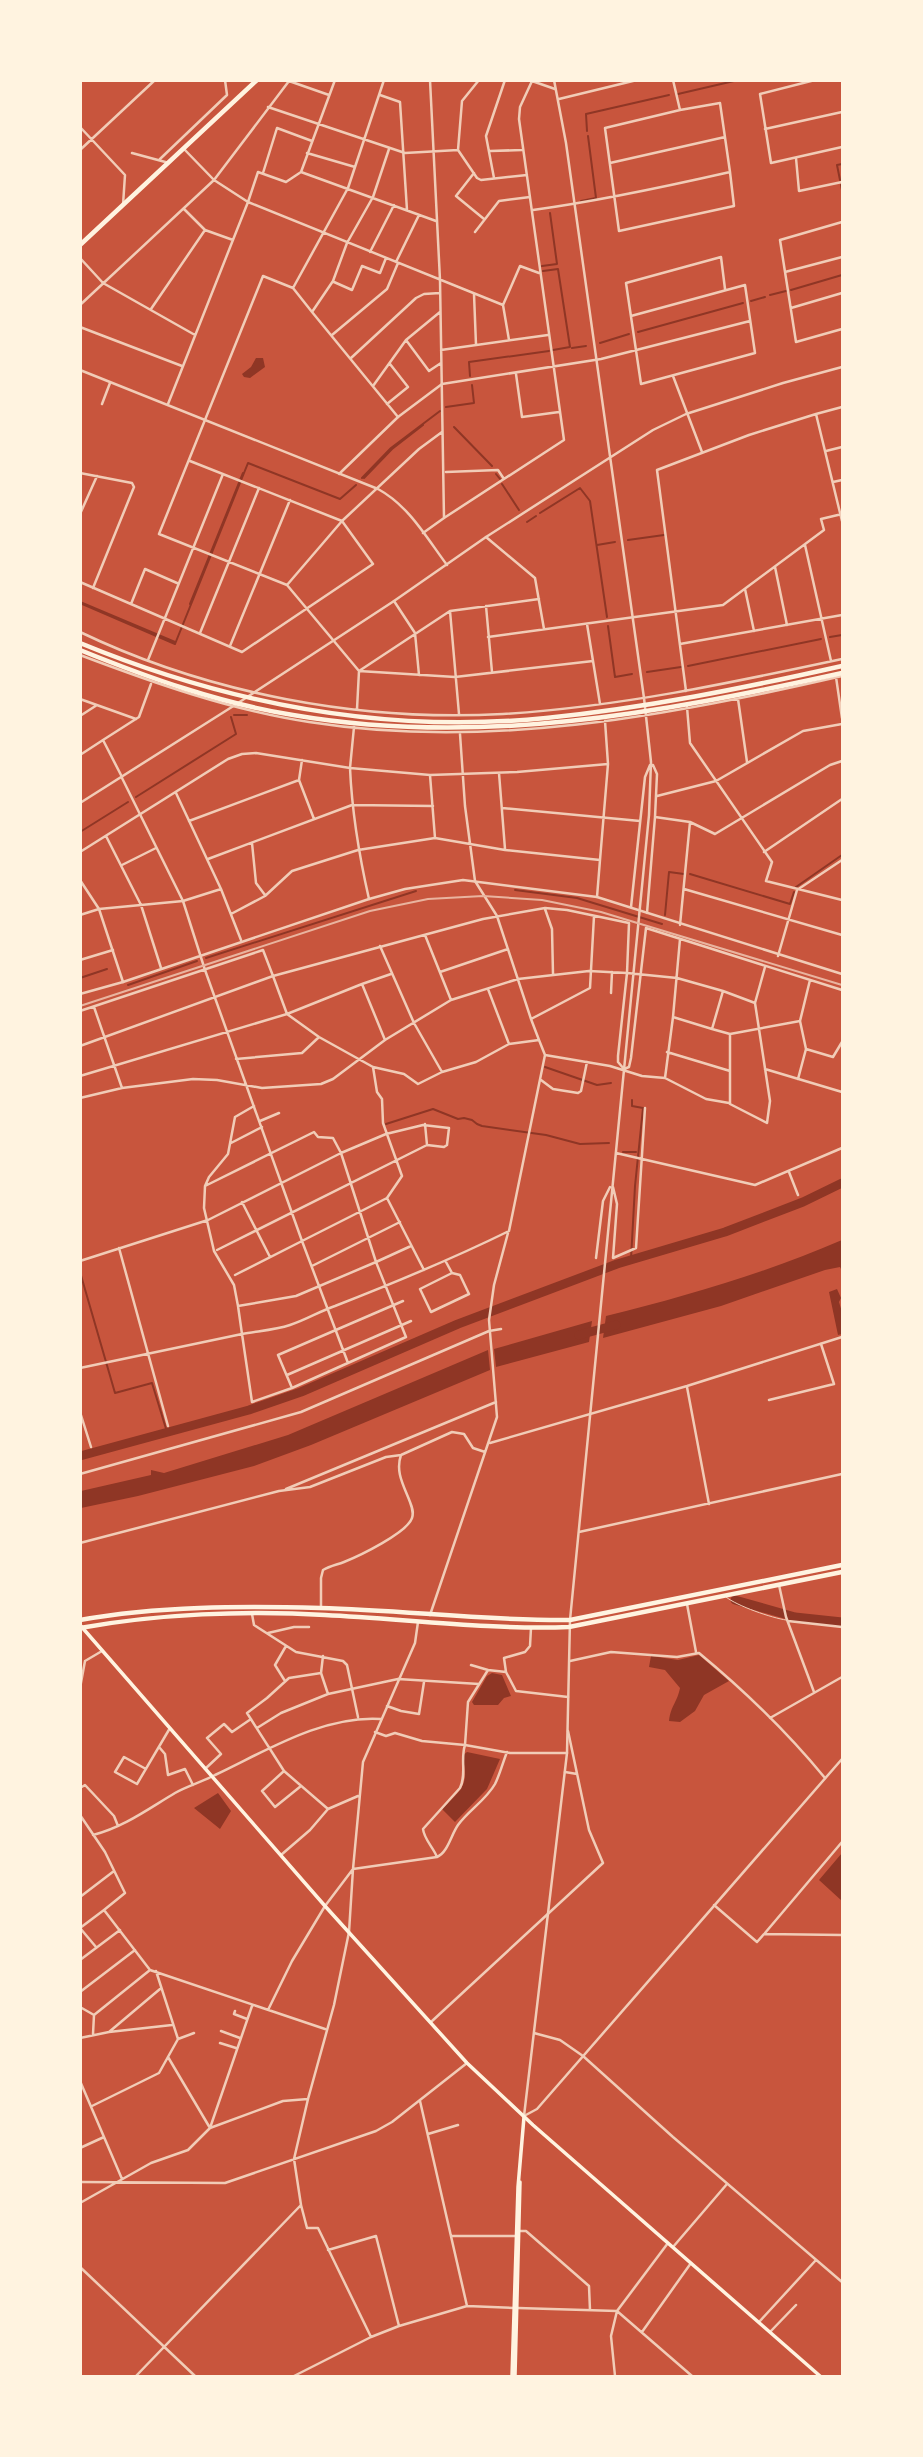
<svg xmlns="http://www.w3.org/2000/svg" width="923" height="2457" viewBox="0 0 923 2457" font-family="Inter,sans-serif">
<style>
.water{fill:#8f3625}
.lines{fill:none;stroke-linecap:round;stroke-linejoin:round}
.stream{stroke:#8f3625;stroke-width:2}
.river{stroke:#8f3625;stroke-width:9}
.service{stroke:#f1ccb7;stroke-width:1}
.minor{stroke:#f1ccb7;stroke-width:2.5}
.tertiary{stroke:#f1ccb7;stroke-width:2.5}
.secondary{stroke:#fff3e0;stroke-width:3.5}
.primary{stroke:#fff3e0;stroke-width:3.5}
.trunk{stroke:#fff3e0;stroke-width:4.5}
.rail{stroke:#e9b49f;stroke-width:2}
</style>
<rect width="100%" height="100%" fill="#c8553d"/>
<path class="water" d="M256,358H263L265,367L250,378L244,377L242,374L251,367Z
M842,1240V1271L840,1267L825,1270L721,1306L603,1338L606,1316C687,1296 766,1273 842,1240Z
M837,1289L841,1298L839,1302L842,1312V1334L838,1335L829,1292Z
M592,1321L589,1342L496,1367L494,1349Z
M488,1350L490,1370L311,1445L254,1466L138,1496L81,1508V1491L151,1475V1470L164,1473L288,1435Z
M699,1655L729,1681L704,1695L695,1711L680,1722L669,1721C671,1705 677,1703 680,1688L665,1670L649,1667L651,1656L678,1660Z
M492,1673L502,1675L511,1696L504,1698L498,1705H474L472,1702L487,1676Z
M467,1752L500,1759L487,1789L455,1822L442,1809C462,1789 470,1785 462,1756Z
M218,1793L231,1811L220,1829L194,1808Z
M842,1853V1901L819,1880Z"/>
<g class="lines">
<path class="stream" d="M678,94L734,81
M587,131L586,114L669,95
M840,180L837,165L842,164
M841,185L842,190
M581,201L596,198L588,136
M542,266L557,264L550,213
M543,271L558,269L570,347L553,350
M791,290L842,275
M770,295L786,291
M751,301L765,297
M638,332L743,303
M600,343L629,334
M572,348L586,346
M470,376L469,362L549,351
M446,407L474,403L472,385
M454,427L492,466
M496,474L500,479
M362,478L391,448L440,411
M364,478L392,449L423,425
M502,484L519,510
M540,513L580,488L590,501L607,617
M527,522L536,516
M628,540L664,535
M597,545L615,542
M80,602L175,642
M80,603L175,644L248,463L340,499L356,485
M190,604L243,473
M608,626L615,677L632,674
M830,637L842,635
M688,666L821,639
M647,672L681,667
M234,715H247
M136,797L236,734L231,717
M80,832L128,802
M690,874L790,904L794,892
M796,887L842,855
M515,890L577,898L662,924
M665,915L669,872L684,874
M206,958L416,891
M80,978L107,969
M128,985L197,961
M545,1067L597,1085L611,1083
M386,1124L433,1109L458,1119L464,1118L472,1120L477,1124L482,1126L546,1135L580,1144L609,1143
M623,1152H636
M631,1259L635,1186L643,1108L632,1106V1100
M80,1272L115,1393L152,1383L167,1432"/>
<path class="river" d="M579,1335L616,1325
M80,1456L249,1410L301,1392L458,1324L617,1264L725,1232L803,1202L842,1183
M735,1600L795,1617L842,1622"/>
<path class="service" d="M726,1597C737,1606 772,1618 786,1620"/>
<path class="minor" d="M479,80L462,101L458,150L477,178L481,180L527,175
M673,80L680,110
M815,80L760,94L771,163L842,147
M380,95L400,102L407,210
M268,107L405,153L458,150
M80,127L125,175L123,205
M765,129L842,112
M184,149L214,180L248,202L503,305
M80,150L155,80
M490,151L522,150
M132,153L169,163
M307,153L355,167
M796,158L799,191L842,182
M160,159L227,95L225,80
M610,163L725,137
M301,172L436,221
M263,173L277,128L312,141
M474,173L456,196L484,219
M494,178L486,136L505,80
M184,209L205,230L233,240
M533,210C599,201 664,187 730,172L734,206L619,231L605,128L680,110L720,103L730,172
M842,222L780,240L796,342L842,329
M475,232L499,201L530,197
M370,252L394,205
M80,258L103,283L195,335
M396,262L419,215
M785,272L842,257
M334,282L352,290L362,266L380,273L386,258
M293,288L348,188L384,80
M474,294L476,345
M80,305L214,180L289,81L329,95
M791,308L842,293
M151,309L205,230
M312,312L398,417
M631,316L745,285L755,353L641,384L626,283L721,257L725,289
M80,327L182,366
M332,335L387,289L398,263
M406,340L429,371L441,363
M509,340L503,305L520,266L539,273
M441,350L548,335
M351,358L416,298L424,294L440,293
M516,374L522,417L559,412
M673,376L702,452
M442,384L601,359L750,321
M373,386L406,340L440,312
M102,404L110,383
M168,404L248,202L258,172L286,182L301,172L335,80
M387,404L408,387L390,364
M816,414L842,407
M826,451L842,447
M446,472L498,470L504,479
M80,473L132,483L134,487L93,588
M833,482L842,480
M80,514L97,476
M444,518L564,440L519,119L520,107L532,81L555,89
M423,533L444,518L440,280L430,80
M486,537L535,578L544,629
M805,545L831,661
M775,567L787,625
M80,582L242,652L373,564L342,521L190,461
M287,585L159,534L263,276L293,288L312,312L333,281L347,243L373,197L389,149
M745,589L754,631
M394,601L415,633L419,675
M131,604L145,569L177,583
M486,606L492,672
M450,611L459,714
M587,624L600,704
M80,632C209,694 361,722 503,714C618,707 730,683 842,659
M200,633L259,488
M488,637L723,605L824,530L821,519L842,514
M680,644L842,615
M230,646L290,500
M80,655C154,683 230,710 309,722C487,750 669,716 842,676
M148,660L223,474
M359,671L455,677L593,661
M359,671L450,611L539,599
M836,677L842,718
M686,691L657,470L749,435L816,414L842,521
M80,699L136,719
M738,699L747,762
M687,707L690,743L772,862L766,881L842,900
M357,709L359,671L287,585L342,521L419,449L442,432
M80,716L97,705
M460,734L465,806L475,881L497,916L531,1019
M80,755L103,740
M302,760L299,780L314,819
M653,765L657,774L655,817
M499,773L505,849
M430,775L435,838
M122,777L103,740L139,717L151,684
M176,793L221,889L241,940
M657,796L716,781L803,731L842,724
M502,808L640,821
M189,821L299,780
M106,836L141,905L161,968
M252,843L256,883L265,895
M80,852L228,759L242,754L256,753L350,768L354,727
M764,852L842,799
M208,859L352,805L433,806
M122,865L156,848
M684,889L842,935
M597,897L600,860
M369,899C359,855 352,813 350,768L430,775L517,772L608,764
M631,907L645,777L650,765
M545,909L552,929L553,974
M647,913L655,817L690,822L715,834L830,765L842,761
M231,914L265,896L292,871L358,850L435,838L505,850L600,860L608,764L605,721
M80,915L99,909L183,901L221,889
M680,925L690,822
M425,935L451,1000
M680,939L673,1017L712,1029
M380,946L414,1023L442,1072
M778,956L797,890L842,860
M80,960L113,950
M205,970L302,1241L387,1198L402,1176L383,1123L382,1099L377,1092L373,1067L404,1074L418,1084L442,1072L476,1062L509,1044L539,1040L531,1019L590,988L594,916
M440,972L508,949
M488,989L509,1044
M723,991L755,1003
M611,993L612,972
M80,994L123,982
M94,1007L122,1088
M80,1011L263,950L273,976L483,919L545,908L567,910L629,923L627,973L618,1056V1062L624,1069
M800,1021L810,980
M730,1034L800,1021L806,1049L833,1057L842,1042
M385,1040L362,984L391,974
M80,1046L273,976L287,1014L319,1037L373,1067
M667,1052L730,1071
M545,1055L610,1066L642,1076L665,1078L706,1099L729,1103
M236,1059L302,1053L319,1037
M624,1069L629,1067L631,1058L646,928L842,990
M765,1069L842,1092
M80,1076L287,1014L362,984
M665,1078L673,1017
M798,1079L806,1049
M541,1080L553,1089L578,1093L581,1091L587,1062
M80,1098L122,1088L193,1079L217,1080L262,1088L321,1084L333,1079L385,1040L451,1000L518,979L589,971L627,973L677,978L723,991L712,1029L730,1034V1104L767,1123L770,1101L755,1003L765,967
M254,1106L235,1117L228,1154L209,1177L205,1186L314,1132L318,1137L333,1138L341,1153L376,1262L411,1246
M260,1121L279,1113
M231,1143L262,1127
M616,1153L755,1185L842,1148
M789,1172L798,1195
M205,1186L204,1208L214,1251L234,1285L238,1306
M613,1187L617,1204L613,1258L636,1248L645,1108
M387,1198L424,1270
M242,1202L270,1257
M119,1248L168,1426
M217,1250L427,1145L425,1124
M596,1258L603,1201L610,1187
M80,1261L208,1220L341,1153L386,1134L423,1125L449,1128L447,1145L444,1147L427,1145
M446,1262L452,1273
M312,1266L400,1222
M452,1273L460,1275L469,1294L431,1312L420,1289Z
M235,1275L302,1241L348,1363
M80,1368L242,1334L252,1402L292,1388L406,1337C396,1312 386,1287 376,1262L296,1296L238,1306L242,1334C258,1331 275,1330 290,1325C306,1320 320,1311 335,1306C394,1283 452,1259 509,1231L545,1055L539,1040
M287,1375L411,1321
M687,1387L709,1504
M292,1388L278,1355L403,1301
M769,1400L834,1384L821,1344
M80,1412L91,1447
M80,1474L301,1412L489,1331L501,1329
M286,1489L496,1402
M579,1532L842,1474
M80,1543L279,1491L310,1487L386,1457L401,1455L452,1432L464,1434L473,1448L485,1452
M779,1585L786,1617L814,1692
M687,1604L696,1652
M321,1608V1578L323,1570C330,1566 336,1565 344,1562C359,1556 407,1533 412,1518C414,1512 412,1507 410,1502C404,1486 395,1472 401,1455
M252,1614L254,1625L296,1652L343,1661L347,1665L358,1717
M430,1615L497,1417L489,1320L494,1285L508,1233
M570,1620L649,815L651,762L644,698
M788,1621L842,1627
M268,1633L294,1627H309
M323,1656L321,1673L289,1678L267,1698L247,1713L284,1771L328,1809
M570,1661L611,1652L677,1657L699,1653C745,1691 787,1732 825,1778
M471,1665L488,1670
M506,1672L504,1658L525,1652L530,1646L531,1628
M321,1673L328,1694
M285,1681L275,1665L286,1646
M80,1688L85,1661L102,1651
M387,1706L401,1711L419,1714L424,1682
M770,1718L842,1677
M257,1728L281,1713L328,1694L398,1679L479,1684
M375,1732L386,1736L395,1733L422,1741L465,1745C460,1760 467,1774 460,1788L423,1829C424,1839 433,1847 437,1857
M159,1747L165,1754L168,1775L185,1769L193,1785
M567,1753H510L465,1745L468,1702L488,1670L506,1672L516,1691L568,1697
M146,1769L124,1757L115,1772L137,1784L170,1728
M205,1769L221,1754L207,1738L224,1724L232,1732L251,1719
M284,1771L262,1791L275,1807L301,1786
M565,1772L577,1774
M80,1788L85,1785L114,1816L118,1826
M80,1815L105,1852L125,1893L104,1910L150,1970L325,2029
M93,1835C124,1827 148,1809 175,1793C187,1786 202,1782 215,1775C266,1751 323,1715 381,1719
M281,1855L310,1830L328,1809L358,1796
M80,1897L114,1871
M714,1905L757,1942L764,1934L842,1935
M80,1928L104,1910
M80,1928L96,1947
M765,1933L842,1842
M80,1960L120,1930
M80,1992L135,1950
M80,2007L94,2015
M268,2010L292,1961L325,1906L353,1869L363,1762L415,1643L418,1622
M235,2011L234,2014L247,2019
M94,2015L150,1970
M431,2022L603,1863L589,1830L568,1731
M221,2031L240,2038
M109,2032L160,1989
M93,2034L94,2015
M80,2038L109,2032L172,2025
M178,2039L194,2033
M220,2043L236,2048
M583,2056L673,2137L842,2282
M168,2057L210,2128
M80,2081L122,2179
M420,2101L467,2306
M92,2106L159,2073L178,2039L156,1971
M210,2128L252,2006
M428,2134L458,2125
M80,2148L104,2137
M80,2182L225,2183L376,2131L392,2122L467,2063
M80,2203L151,2163L188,2150L210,2128L283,2101L308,2099
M520,2231H526L589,2286L590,2310
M452,2236H515
M328,2250L376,2236L399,2326
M80,2267L195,2376
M518,2308L617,2311L668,2243
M759,2322L816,2260
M642,2332L691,2263
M770,2332L796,2305
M371,2337L318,2228H307L301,2205L294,2159L308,2099L334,2005L349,1932L353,1869L437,1857C448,1852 451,1835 458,1825C469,1810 486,1800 495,1784C500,1774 503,1762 507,1752
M136,2376L301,2205
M294,2376L371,2337L399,2326L467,2306L514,2308
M615,2376L611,2336L617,2311L692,2376"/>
<path class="tertiary" d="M554,80L566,143L644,698
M559,99L637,80
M80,370L378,489C409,506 426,537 447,565
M339,474L398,417L442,384
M122,778L183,901L205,970
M80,803L235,705L394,601L486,537L653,430L686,414L783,383L842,367
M80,880L99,909L123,982L369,899L405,889L463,880L597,897L842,974
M490,1443L687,1386L842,1337
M570,1620L567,1753L524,2116L537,2109L842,1759
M534,2033L560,2040L583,2056
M673,2247L727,2184"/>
<path class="secondary" d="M512,2376L518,2187L524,2117
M515,2376L520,2182"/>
<path class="primary" d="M80,1625L325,1906L467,2063L533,2125L820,2376"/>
<path class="trunk" d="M80,245L257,80
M80,643C228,704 386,734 546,718C646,708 744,688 842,666
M80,650C149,678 219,703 293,715C480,747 660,713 842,673
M80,1620C158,1606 241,1606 320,1608C403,1610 486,1621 570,1620L842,1565
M80,1628C157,1614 247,1610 325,1615C406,1619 488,1630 569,1627L842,1572"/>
<path class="rail" d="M80,1006L370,911L428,899L483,896L542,900L601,912L842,985"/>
</g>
<rect width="923" height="2457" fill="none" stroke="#fff3e0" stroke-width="164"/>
</svg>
